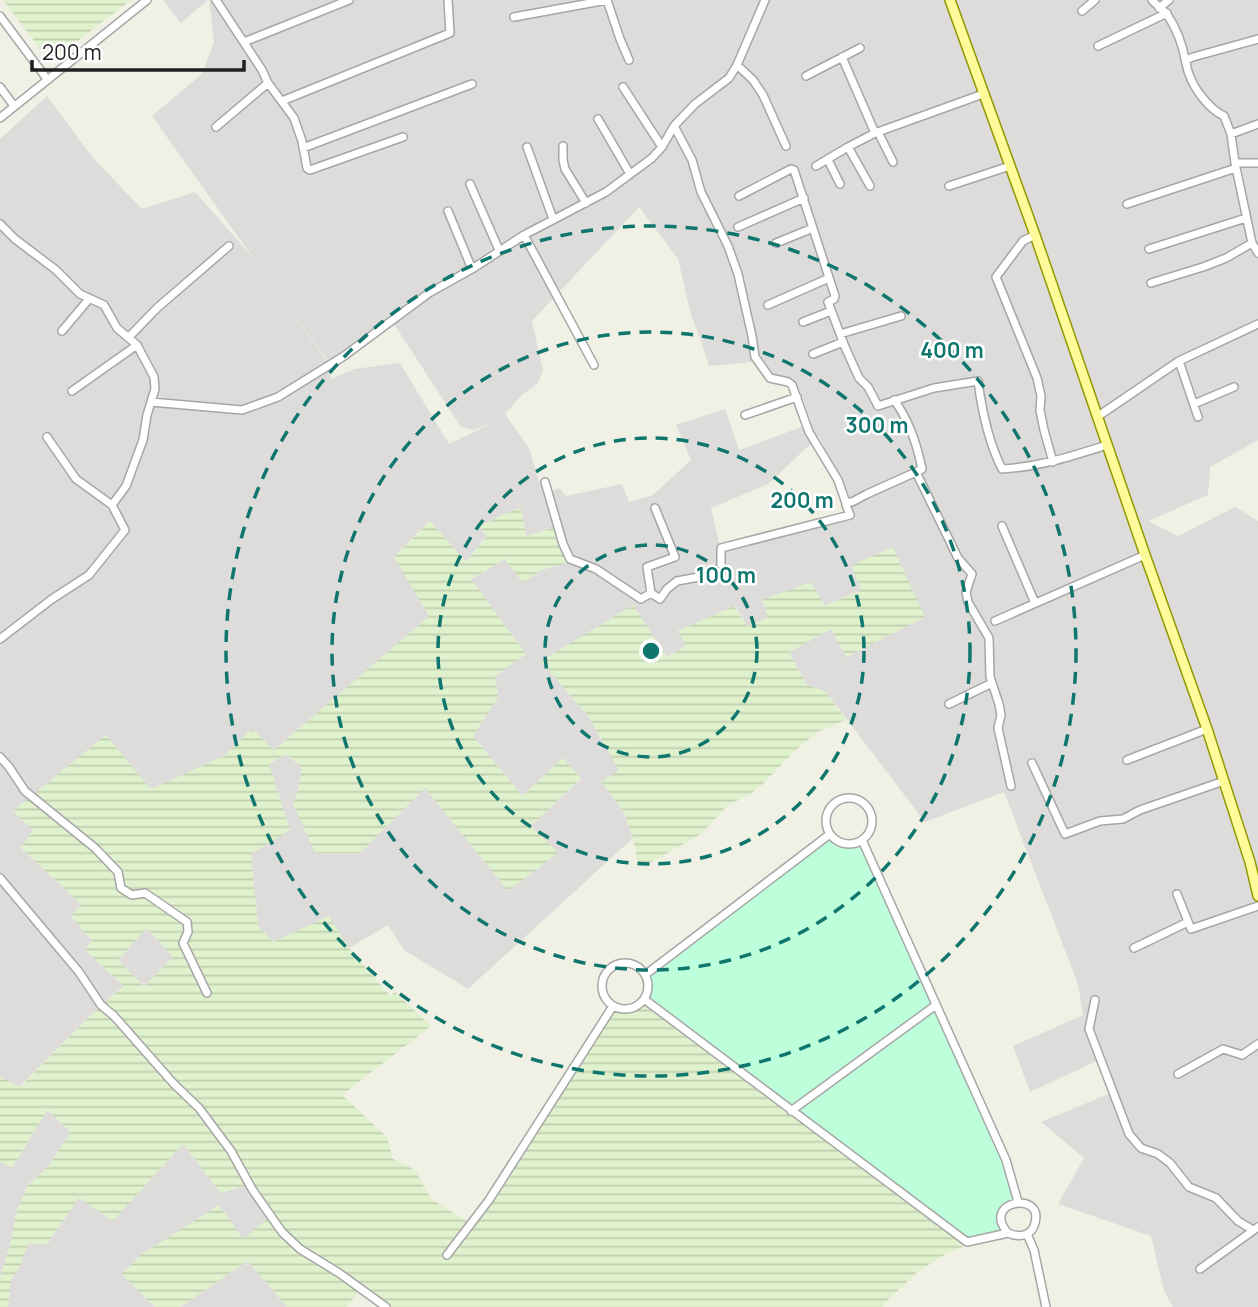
<svg xmlns="http://www.w3.org/2000/svg" width="1258" height="1307" viewBox="0 0 1258 1307" font-family="Manrope,sans-serif">
<style>
.residential{fill:#dddcdb;fill-rule:evenodd}
.farmland{fill:url(#farmland-rules);fill-rule:evenodd}
.park{fill:#bdfedb}
.lines{fill:none;stroke-linecap:round;stroke-linejoin:round}
.minor-casing{stroke:#a6a6a6;stroke-width:10}
.major-casing{stroke:#909900;stroke-width:12}
.minor{stroke:#fff;stroke-width:7}
.major{stroke:#fffb9a;stroke-width:9}
.ring{fill:none;stroke:#0f766e;stroke-width:3.5;stroke-dasharray:12 9}
.centre{fill:#0f766e;stroke:#fff;stroke-width:3.5}
.ring-label{font-size:21px;text-anchor:middle;font-weight:bold;fill:#0f766e;stroke:#fff;stroke-width:5;stroke-linejoin:round;paint-order:stroke}
</style>
<defs>
<pattern id="farmland-rules" width="6" height="5" patternUnits="userSpaceOnUse" patternTransform="scale(1.75)"><rect width="6" height="5" fill="#e0f1cd"/><path d="M0 2.5h6" fill="none" stroke="#c0ceb0"/></pattern>
</defs>
<rect width="100%" height="100%" fill="#f0f0e4"/>
<path class="residential" d="M163,0H208L181,23Z
M209,0H1258V440L1210,467L1208,495L1148,521L1178,536L1235,507L1258,521V1307H1173L1164,1291L1151,1236L1058,1204L1084,1158L1041,1122L1111,1093L1097,1061L1030,1092L1013,1046L1083,1015L1078,984L1004,792L925,822L826,692L806,684L789,652L831,629L846,657L925,617L852,567L862,590L824,606L762,601L769,617L748,627L735,606L678,631L687,646L666,657L541,661L588,716L619,770L601,782L623,811L633,838L468,989L404,950L388,925L349,948L328,917L273,942L258,926L251,854L289,830L269,764L286,754L302,767L298,790L293,804L360,853L425,788L508,890L558,853L530,826L581,779L563,758L522,796L473,736L498,697L495,676L525,654L471,579L505,559L523,582L541,570L568,563L555,527L526,536L521,508L507,513L480,526L486,536L466,562L429,521L394,557L430,616L274,750L252,729L224,756L151,790L13,811L33,830L21,848L81,904L92,940L86,951L124,986L101,1005L19,1087L0,1077V139L47,96L93,158L142,209L195,192L254,259L152,116L202,74L214,42ZM639,207L678,259L691,315L699,335L709,366L763,361L777,378L797,384L812,423L739,450L725,409L676,425L691,460L653,495L629,502L622,484L566,496L559,488L547,493L545,500L529,448L505,414L522,395L538,383L543,371L532,321ZM268,278L330,364L392,321L461,427L474,430L496,421L449,444L400,363L354,369L331,379L329,364ZM819,436L852,501L846,505L850,515L720,547L711,508L768,484Z
M147,927L173,957L144,987L118,960Z
M47,1109L71,1132L48,1167L28,1185L17,1210L11,1241L0,1278V1161L12,1168Z
M183,1143L221,1193L250,1184L272,1216L243,1240L219,1205L122,1274L155,1307H8L11,1280L20,1266L28,1243L47,1244L79,1197L113,1220Z
M248,1261L287,1307H180Z"/>
<path class="farmland" d="M3,0H131L50,62Z
M521,508L526,536L556,527L568,563L541,570L523,583L505,559L471,579L526,654L495,676L498,697L473,736L522,796L563,758L581,778L531,826L558,853L508,891L425,788L360,853H315L293,804L298,790L302,767L286,754L269,764L290,830L251,854L258,926L273,942L329,916L349,948L390,996L395,992L431,1026L342,1095L387,1137L393,1159L415,1170L431,1199L472,1224L613,1006L621,1009H630L638,1005L644,999L967,1242L962,1247L944,1255L917,1272L885,1303L883,1307H386L360,1289L347,1307H287L248,1261L180,1307H155L121,1274L142,1254L219,1205L243,1239L271,1216L250,1184L221,1193L183,1144L113,1221L79,1198L47,1244H28L20,1266L11,1280L8,1307H0V1278L11,1241L17,1210L28,1185L48,1167L71,1132L47,1110L12,1168L0,1161V1077L20,1087L101,1005L124,986L85,950L92,940L71,917L81,904L21,848L33,830L13,811L106,735L151,789L224,756L252,729L274,750L429,616L394,557L430,521L466,562L486,537L480,526L507,513ZM147,928L173,957L144,987L118,960Z
M893,547L925,617L846,657L831,629L789,652L806,684L826,692L846,720L819,731L797,749L762,785L750,794L728,805L701,834L643,867L638,864L633,838L623,811L601,782L619,770L588,716L541,661L633,605L667,657L686,646L678,631L734,606L748,627L768,617L762,600L811,582L825,606L861,590L852,567L854,564Z"/>
<path class="park" d="M830,834C840,844 849,845 862,840L1006,1160L1018,1202L1002,1213L1008,1233L967,1242L644,999C648,990 648,984 645,975Z"/>
<g class="lines">
<defs>
<path id="minor" d="M216,0L262,70L268,83L294,118L302,141L307,168L310,170L403,137
M607,0L620,39L629,60
M1152,0C1157,6 1164,10 1168,16C1177,29 1183,47 1186,63C1187,66 1187,70 1189,74C1194,89 1209,109 1224,116L1231,134L1235,163L1252,243L1258,253
M1159,8L1169,0
M1082,11L1095,0
M0,16L47,79
M514,17L607,0
M244,42L349,0
M1098,46L1167,13
M842,57L875,133
M1186,60L1193,57L1258,39
M737,65L753,80L763,95L786,146
M806,76L860,48
M0,87L14,106
M623,87L662,147
M282,101L450,33L448,0
M0,118L147,0
M598,119L630,174
M674,126L692,160L701,192L728,246L738,274L752,336L755,357L770,378L788,382L792,385L809,432L838,480L846,503
M216,127L268,83
M878,132L893,162
M1231,134L1258,124
M563,146V160L565,169L586,203
M527,147L553,219
M848,147L870,186
M303,148L472,84
M828,160L840,184
M1235,163H1258
M816,166L848,147L875,133L983,94
M470,184L499,250
M949,186L1010,166
M739,196L791,169L794,170L835,296L834,299L828,302L845,347L859,378L868,387L878,406L934,388L978,381C982,412 988,441 1002,469C1039,467 1072,456 1107,445
M1127,204L1236,168
M448,211L472,269
M0,224L15,239L56,270L80,294L104,305L117,328L137,345L154,377L155,389L147,415L143,440L126,486L112,505L125,530L89,575L52,599L0,639
M738,227L804,198
M524,235L594,365
M1035,235L1023,241L996,277L1037,378L1041,396L1040,410L1044,430L1053,462
M776,243L813,228
M1149,249L1246,218
M1151,283L1203,267L1226,258L1252,243
M768,305L829,278
M803,322L831,311
M62,331L89,299
M840,334L901,316
M129,337L157,308L229,246
M813,354L843,342
M1179,361L1198,417
M72,391L137,345
M894,400C909,420 917,444 922,469L916,472L958,558L972,574L966,592L968,602L989,638L990,677L999,704L1001,715L998,728L1011,786
M151,402L242,410L278,397L344,356L429,293L472,269L524,235L606,192L652,158L662,147L674,126L695,104L729,78L737,65L765,0
M1194,404L1234,387
M745,415L797,397
M1097,417L1179,361L1258,324
M47,437L76,479L112,505
M545,482L563,544L570,559L596,569L641,599L651,593L660,599L667,589L677,581L721,573V548L850,515L846,505L848,502H852L867,494L916,472
M1002,526L1035,603
M651,593L647,567L675,557L655,508
M995,621L1145,555
M949,704L992,683
M0,757L9,767L25,791L95,848L118,872L121,888L132,895L145,893L187,922L188,932L183,943L207,993
M1127,760L1207,729
M1032,763L1065,834L1100,821L1123,819L1140,810L1224,781
M826 821a23 23 0 1 1 46 0a23 23 0 1 1-46 0Z
M862,840L1006,1160L1018,1202
M0,878L79,972L101,1005L114,1016L174,1084L199,1108L231,1151L252,1189L282,1232L300,1249L339,1273L386,1307
M1177,894L1191,929L1258,906
M1134,948L1188,922
M602 986a23 23 0 1 1 46 0a23 23 0 1 1-46 0Z
M645,975L830,834
M644,999L967,1242L1008,1233C1019,1238 1032,1236 1035,1223C1044,1190 980,1201 1008,1233
M1095,1000L1089,1029L1129,1134L1141,1148L1158,1154L1170,1163L1189,1187L1216,1198L1238,1221L1253,1230
M1178,1074L1223,1049L1242,1055L1258,1044
M791,1111L936,1005
M1027,1234L1034,1250L1046,1307
M447,1255L489,1200L613,1006
M1200,1269L1258,1227"/>
<path id="major" d="M950,0L1035,235L1145,555L1207,729L1250,862L1258,896"/>
</defs>
<use href="#minor" class="minor-casing"/>
<use href="#major" class="major-casing"/>
<use href="#minor" class="minor"/>
<use href="#major" class="major"/>
</g>
<g class="ring">
<circle cx="651" cy="651" r="106"/>
<circle cx="651" cy="651" r="213"/>
<circle cx="651" cy="651" r="319"/>
<circle cx="651" cy="651" r="425"/>
</g>
<circle cx="651" cy="651" r="10" class="centre"/>
<g class="ring-label">
<text x="952" y="358">400 m</text>
<text x="877" y="433">300 m</text>
<text x="802" y="508">200 m</text>
<text x="726" y="583">100 m</text>
</g>
<path d="M32 60v10h212v-10" fill="none" stroke="#1f1f1f" stroke-width="3.5"/>
<text x="42" y="60" font-size="21" fill="#1f1f1f" stroke="#ffffff" stroke-width="5" paint-order="stroke">200 m</text>
</svg>
